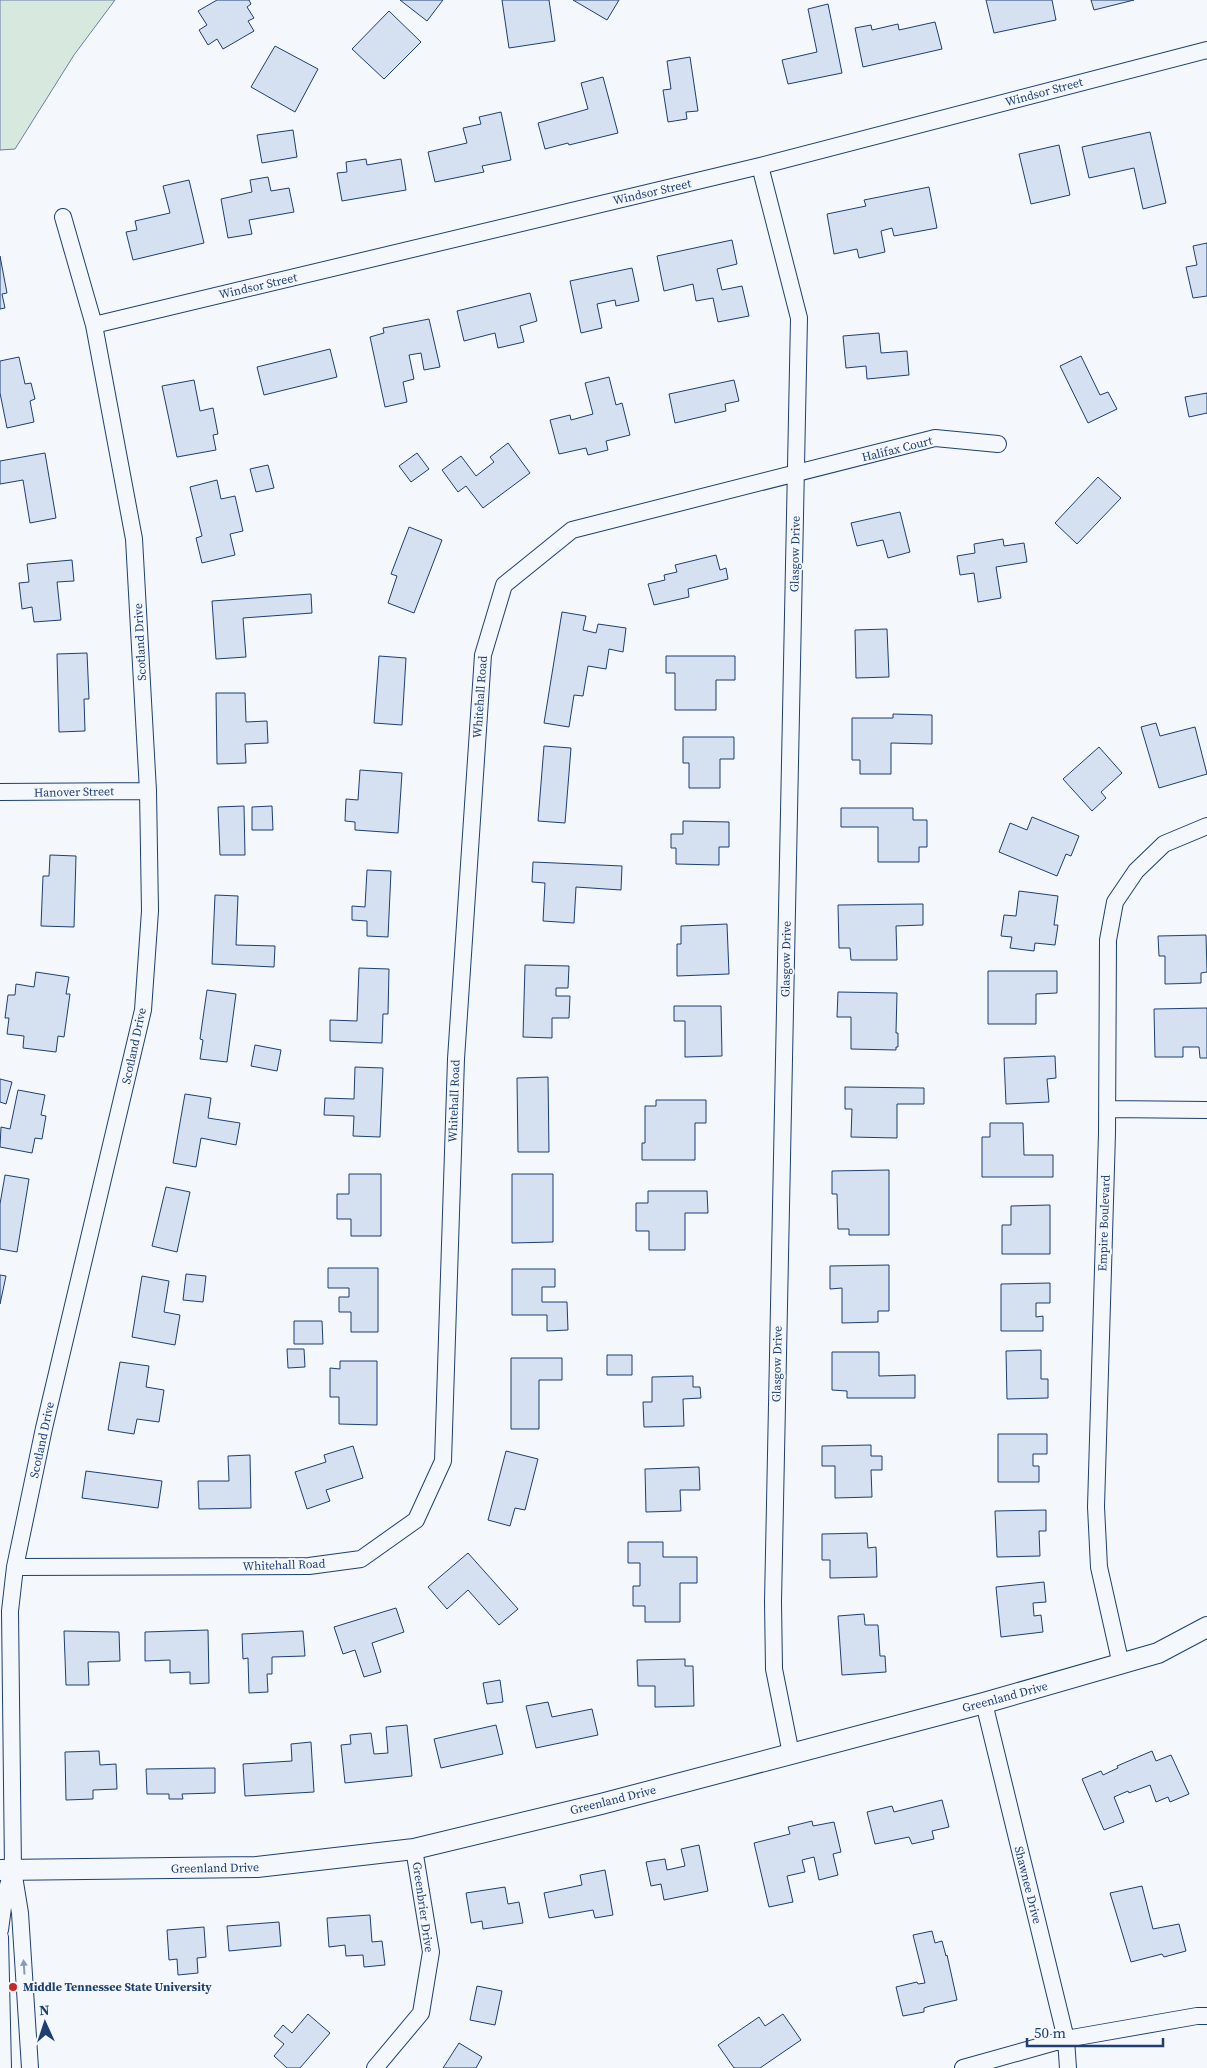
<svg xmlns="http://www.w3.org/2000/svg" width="1207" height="2068" viewBox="0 0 1207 2068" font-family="'Source Serif 4',serif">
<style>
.green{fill:#d7e8df;stroke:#687fa3}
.building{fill:#d5e0f0;stroke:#1d3f73}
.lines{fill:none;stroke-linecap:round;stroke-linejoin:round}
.minor-casing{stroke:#1d3f73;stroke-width:18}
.tertiary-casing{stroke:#1d3f73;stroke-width:22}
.minor{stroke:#f4f7fb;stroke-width:16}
.tertiary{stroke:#f4f7fb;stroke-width:20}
.oneway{fill:#889bb7}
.poi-dot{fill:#c62828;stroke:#f4f7fb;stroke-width:2}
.labels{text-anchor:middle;stroke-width:4;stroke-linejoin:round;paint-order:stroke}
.street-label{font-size:12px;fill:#1d3f73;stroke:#f4f7fb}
.poi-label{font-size:12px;font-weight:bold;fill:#1d3f73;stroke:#f4f7fb;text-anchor:start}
</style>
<rect width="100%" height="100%" fill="#f4f7fb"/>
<path class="green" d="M0,0H115L74,55L15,149L0,150Z"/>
<path class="building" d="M217,0H249L251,4L247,7L254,18L248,21L254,31L223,49L217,39L208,45L199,30L207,25L198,11Z
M400,0H443L427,21Z
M502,0H549L555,41L509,48Z
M573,0H619L607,20Z
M986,0H1052L1056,20L994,33Z
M1091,0H1134L1094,10Z
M828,4L842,73L788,84L782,60L817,52L808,9Z
M389,11L421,42L384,79L352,49Z
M935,22L942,49L863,67L855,28L871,25L872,30L898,24L899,30Z
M275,46L318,69L295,112L251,87Z
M690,57L698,111L686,112L687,119L668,122L663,90L671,89L667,61Z
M603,77L618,133L569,145L568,143L545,149L538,123L588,109L581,83Z
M501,112L511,160L482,166L484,172L435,182L428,152L467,143L463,128L481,124L479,117Z
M293,130L297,157L262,163L257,135Z
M1150,132L1166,203L1143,209L1134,168L1089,178L1082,147Z
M1059,145L1070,195L1031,204L1019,154Z
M366,159L367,165L401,159L406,190L342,201L337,173L347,172L346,162Z
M268,177L271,191L289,188L294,212L249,220L252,234L228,238L221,199L252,192L250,180Z
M189,180L204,243L133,260L126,232L137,230L135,221L170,213L163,186Z
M929,187L937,228L894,236L892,228L881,231L885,252L859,258L857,249L834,254L827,214L866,206L864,200Z
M732,240L737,264L717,269L722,290L742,286L749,316L718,322L713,298L696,301L693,284L664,291L657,256Z
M1207,243V296L1193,298L1186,267L1197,265L1193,246Z
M0,256L7,293L2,294L5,308L0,309Z
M632,268L639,301L616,306L615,300L597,304L602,328L581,333L570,281Z
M530,293L537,321L520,326L524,342L498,348L495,333L464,341L457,311Z
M429,319L440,367L424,370L421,353L409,355L414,379L403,382L407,402L385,407L370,337L384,333L383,328Z
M879,333L881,353L907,351L909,375L867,379L866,366L846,368L843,336Z
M330,349L337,377L264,395L257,367Z
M1081,356L1100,395L1108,392L1117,409L1088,423L1060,366Z
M19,357L25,384L31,383L35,399L30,401L34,422L7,428L0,393V361Z
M609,377L616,405L622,403L630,435L606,441L608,450L588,455L586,448L559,454L550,420L570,415L571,420L593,414L585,383Z
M194,380L200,411L213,408L218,434L213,435L216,450L177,457L162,386Z
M734,380L739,401L725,404L726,411L675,423L669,394Z
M1207,393V413L1189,417L1185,397Z
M508,443L530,473L483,508L466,486L458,492L442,470L461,456L476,476L494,462L490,457Z
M45,453L56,518L30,523L23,480L0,484V461Z
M417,453L429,469L411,482L399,466Z
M268,465L274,488L256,492L250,469Z
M1098,477L1121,498L1077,544L1055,523Z
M217,480L221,499L235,496L243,531L230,534L235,555L202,563L196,538L202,536L190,487Z
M900,512L910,552L888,558L883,540L857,546L851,523Z
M409,527L442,540L414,613L388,603L397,576L391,574Z
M1003,539L1004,546L1024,543L1027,562L996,567L1001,598L978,602L974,573L960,575L957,556L975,553L974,544Z
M716,555L720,570L726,568L728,579L688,589L689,597L654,605L648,584L665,580L664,575L677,572L675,565Z
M72,560L74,581L57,582L61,620L34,622L32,607L22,609L19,583L29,582L27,564Z
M311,594L312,613L243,618L246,657L216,659L212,601Z
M562,612L586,616L583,630L596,633L598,624L626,628L623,652L609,649L606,669L588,666L583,696L574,695L569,727L544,723Z
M887,629L889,677L856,678L855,630Z
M87,653L89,699H84L85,731L59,732L57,654Z
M379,656L406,658L402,725L374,723Z
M666,656H735V680H716V710H675V673H666Z
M216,693H245L246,722L267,721L268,743L245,744L246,763L217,764Z
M893,714L932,715V744L891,743V774H860V760H852V718H893Z
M1156,723L1160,736L1195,727L1207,774L1159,788L1141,727Z
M683,737H734V759H720V788H689V763H683Z
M544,746L571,748L565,823L538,821Z
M1099,747L1122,773L1101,792L1106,798L1092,811L1063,779Z
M360,770L402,773L398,833L355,830V822L345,821L346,799L358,800Z
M244,806L245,855H220L218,807Z
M272,806L273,830H252V807Z
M841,808H913V820H927V847H919V862H878V827H841Z
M1032,817L1079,836L1071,856L1066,854L1057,876L999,852L1010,823L1027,830Z
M683,821L729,822V847H719V865L676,864V848H671V834H683Z
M50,855L76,856L74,927L41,926L43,876H49Z
M533,862L622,866L621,890L576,887L574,923L543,921L545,883L532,882Z
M367,870L391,871L388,937L367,936V921L352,920V906L365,907Z
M1019,891L1058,896L1054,925H1058L1055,945L1035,943L1034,951L1010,948L1012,937L1001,936L1004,915L1016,916Z
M215,895L238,896L236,945L275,946L274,967L212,964Z
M923,904V925L896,926L897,960H851L850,948H839L838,905Z
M727,924L729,974L677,976V944H681V926Z
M1206,935L1207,972L1201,973V983L1165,984V956H1159L1158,936Z
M525,965L569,966L568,988H556V996H570L569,1018H552V1038L523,1037Z
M359,968L389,969L388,1014H383L382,1043L330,1041V1020L357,1021Z
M988,971H1057V993L1036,994V1024H988Z
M36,972L69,977L66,994H70L64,1037L58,1036L56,1052L23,1048L24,1036L7,1034L9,1018H5L8,995H15L16,984L34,987Z
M207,990L236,994L227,1062L200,1059L203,1040L200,1039Z
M838,992L897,993L896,1033H898V1047H896V1050L851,1049V1017H837Z
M674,1006H721L722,1056L685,1057V1021H674Z
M1207,1008V1058H1200L1199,1047H1183V1057H1155L1154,1009Z
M255,1045L281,1050L277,1071L251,1066Z
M1055,1056L1056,1078L1047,1079L1049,1102L1006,1104L1004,1058Z
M355,1067L383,1068L380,1137L353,1136L354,1116L324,1115L325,1098L354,1099Z
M548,1077L549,1152H518L517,1078Z
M0,1079L12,1082L6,1104L0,1102Z
M845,1087L924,1088V1104H897V1138L851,1137L852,1109H845Z
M18,1090L45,1095L41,1115L46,1116L42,1139L35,1138L32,1153L0,1147L1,1127L10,1129Z
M185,1094L211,1098L208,1118L240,1123L236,1145L201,1138L196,1167L173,1163Z
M656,1100H706V1123H695V1160H642V1143H645V1106H656Z
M990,1123H1023L1024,1155H1053V1177H982V1137H990Z
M889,1170V1235H849V1229H838L837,1194H832V1171Z
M349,1174H381V1236H351V1219H337V1194H349Z
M512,1174H553V1242L512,1243Z
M5,1175L29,1179L17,1252L0,1249V1204Z
M166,1187L190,1192L177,1252L152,1246Z
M648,1191H707L708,1213H685V1250H649V1231H636V1203H648Z
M1050,1205V1254H1002V1225H1011V1206Z
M889,1265V1311H878V1322L842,1323V1288L830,1289V1266Z
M328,1268H378V1332H351V1312H339V1297H349V1288H328Z
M512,1269H555V1287H542V1302H567L568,1330L547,1331V1315H512Z
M186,1274L206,1276L203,1302L183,1300Z
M0,1275L6,1276L0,1304Z
M142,1276L169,1281L164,1312L180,1315L175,1345L132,1337Z
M1050,1283V1303H1036V1317L1043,1316V1331H1001V1284Z
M294,1321H322L323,1344H294Z
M287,1349H304L305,1367L288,1368Z
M1041,1350V1379H1048V1398L1007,1399L1006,1351Z
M832,1352H879V1376L915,1375V1398H847V1391L832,1390Z
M607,1355H632V1375H607Z
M511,1358H562V1380H539V1429H511Z
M340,1361H377V1425L339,1424V1397H330V1368L340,1369Z
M120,1362L149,1366L146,1387L164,1390L159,1422L137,1419L134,1434L108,1430Z
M693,1376V1387H700L701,1398L683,1399L684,1426L644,1427L643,1402H652V1377Z
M998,1434H1047V1454H1033V1466H1039V1482H998Z
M871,1445V1456H882V1470H871L872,1497L835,1498V1466H822V1446Z
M353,1446L363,1478L326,1490L330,1501L307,1509L295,1472L326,1462L324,1455Z
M506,1451L538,1459L525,1510L515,1508L510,1526L488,1520Z
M250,1455L251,1508L199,1509L198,1481H229L228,1456Z
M699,1467L700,1490H680L681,1511L646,1512L645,1469Z
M86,1471L162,1481L158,1508L82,1498Z
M1046,1510V1531H1039L1040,1556L997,1557L995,1511Z
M867,1533L868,1548L876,1547L877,1577L830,1578V1560H822V1534Z
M628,1542H663V1557H697V1583H680V1622H645V1606H633V1586H640V1563H628Z
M468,1553L518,1609L499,1625L468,1590L447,1609L428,1587Z
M1044,1582L1046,1602L1033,1603L1034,1616L1041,1615L1043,1632L1001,1637L996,1587Z
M396,1608L404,1632L372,1643L381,1672L364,1677L355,1650L343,1654L334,1627Z
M864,1614L865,1625H878L880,1656H885L886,1672L842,1675L838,1616Z
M208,1630L209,1683L190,1684V1672L170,1673V1660L145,1661V1632Z
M64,1631L119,1632L120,1661L88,1662L89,1685H66Z
M303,1631L305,1656L272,1657V1674H267L268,1692L249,1693L248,1658L243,1659L242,1634Z
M685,1659V1666H693L694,1706L655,1707V1686H638L637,1660Z
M500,1680L503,1702L487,1704L483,1683Z
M548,1702L552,1717L592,1709L598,1735L536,1748L526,1706Z
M407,1725L412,1776L345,1783L341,1745L351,1744L350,1735L371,1733L374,1754L388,1753L386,1727Z
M496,1725L503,1754L441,1768L434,1739Z
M311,1742L314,1792L245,1796L243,1764L292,1761L291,1744Z
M99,1751L100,1765L116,1764L117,1789L93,1790V1799L66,1800L65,1752Z
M1152,1751L1156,1761L1171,1755L1189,1794L1170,1802L1168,1797L1156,1802L1150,1785L1129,1793L1128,1791L1114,1797L1124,1822L1104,1830L1082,1779L1101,1771L1103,1775L1118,1768L1117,1766Z
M215,1768V1793L182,1794L183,1799H169V1794H147L146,1769Z
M942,1800L949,1827L932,1831L934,1839L912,1844L909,1837L875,1844L867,1812L892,1806L894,1812Z
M812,1821L813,1826L834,1822L841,1852L833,1854L838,1875L819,1880L814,1857L802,1860L805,1872L787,1876L793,1902L769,1907L754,1843L790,1834L788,1827Z
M699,1845L708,1891L664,1900L661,1884L651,1886L646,1862L665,1859L667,1870L685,1866L681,1849Z
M605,1870L613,1915L595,1918L593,1910L549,1918L544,1893L582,1885L580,1875Z
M1142,1886L1153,1929L1179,1924L1186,1951L1164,1957L1162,1954L1131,1962L1110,1893Z
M505,1887L508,1904L519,1902L523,1923L483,1929L482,1921L471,1923L466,1893Z
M370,1915L372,1942L382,1941L385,1965L364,1967L363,1955L346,1956L345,1945L329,1947L327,1918Z
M279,1922L281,1946L229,1951L227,1926Z
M204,1927L206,1957L197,1958L198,1973L178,1975L177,1959L169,1960L167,1930Z
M932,1931L935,1943L942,1941L946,1956L947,1955L957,2000L930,2006L924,2008V2012L903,2016L896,1987L917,1982L918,1984L925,1983L913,1935Z
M477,1986L502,1991L495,2025L470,2020Z
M308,2014L330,2033L300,2068H287L274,2056L284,2044L274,2036L283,2025L292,2033Z
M783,2014L801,2040L760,2068H734L718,2045L759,2017L765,2026Z
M459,2043L482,2057L476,2068H443Z"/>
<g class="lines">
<defs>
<path id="minor" d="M760,166L799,318L773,1602L774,1669L791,1754
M94,325L760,166L1207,50
M0,792L148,791
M1107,1109L1207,1110
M15,1567L309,1566L361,1559L416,1520L443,1461L456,1059L483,655L504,585L572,530L935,438L998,444
M1121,1665L1099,1567L1096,1507L1107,1133L1108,940L1115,902L1136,871L1164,844L1207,826
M984,1703L1066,2039L1068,2068
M0,1930L4,1900L11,1875
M0,1937L3,2068
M30,2068L20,1913L13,1870L10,1611L15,1567L44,1428L143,1010L150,911L148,791L134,539L94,325L63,217
M375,2068L421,2013L431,1952L414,1849
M963,2068L1066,2039L1197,2016H1207"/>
<path id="tertiary" d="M0,1870L257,1867L414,1849L601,1804L984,1703L1158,1653L1207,1627"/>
</defs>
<use href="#minor" class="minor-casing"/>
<use href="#tertiary" class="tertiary-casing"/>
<use href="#minor" class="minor"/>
<use href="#tertiary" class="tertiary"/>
</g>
<defs><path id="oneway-solid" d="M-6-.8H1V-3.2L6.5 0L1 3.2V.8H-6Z" transform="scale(1.25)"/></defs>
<use class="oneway" href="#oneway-solid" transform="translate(24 1967) rotate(-94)"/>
<circle class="poi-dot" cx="13" cy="1987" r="5"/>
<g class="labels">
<g class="street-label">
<text transform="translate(1044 92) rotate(-15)" y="4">Windsor Street</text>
<text transform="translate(652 192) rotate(-13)" y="4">Windsor Street</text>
<text transform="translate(258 286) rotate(-13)" y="4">Windsor Street</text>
<text transform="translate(897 449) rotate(-14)" y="4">Halifax Court</text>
<text transform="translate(795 554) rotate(-89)" y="4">Glasgow Drive</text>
<text transform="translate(140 642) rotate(-93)" y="4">Scotland Drive</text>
<text transform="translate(480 697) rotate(-86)" y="4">Whitehall Road</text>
<text transform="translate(74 792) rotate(-1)" y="4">Hanover Street</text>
<text transform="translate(786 959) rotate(-89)" y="4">Glasgow Drive</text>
<text transform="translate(134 1046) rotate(-78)" y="4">Scotland Drive</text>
<text transform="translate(454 1101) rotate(-88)" y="4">Whitehall Road</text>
<text transform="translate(1104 1223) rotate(-88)" y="4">Empire Boulevard</text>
<text transform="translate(777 1364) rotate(-89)" y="4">Glasgow Drive</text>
<text transform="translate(42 1440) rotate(-78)" y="4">Scotland Drive</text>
<text transform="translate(284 1565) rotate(-2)" y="4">Whitehall Road</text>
<text transform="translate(1005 1697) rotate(-15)" y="4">Greenland Drive</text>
<text transform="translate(613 1800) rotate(-14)" y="4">Greenland Drive</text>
<text transform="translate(215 1868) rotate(-1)" y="4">Greenland Drive</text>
<text transform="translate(1028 1885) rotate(76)" y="4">Shawnee Drive</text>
<text transform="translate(423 1907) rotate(82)" y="4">Greenbrier Drive</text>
</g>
<g class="poi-label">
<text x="23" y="1991">Middle Tennessee State University</text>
</g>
</g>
<g transform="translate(45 2023) rotate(357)" stroke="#f4f7fb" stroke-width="4" paint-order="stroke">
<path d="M0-4L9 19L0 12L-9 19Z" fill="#1d3f73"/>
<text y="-8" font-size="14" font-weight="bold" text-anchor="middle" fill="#1d3f73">N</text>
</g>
<path d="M1027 2038v8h136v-8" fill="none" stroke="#1d3f73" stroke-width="2.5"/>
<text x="1034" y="2038" font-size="15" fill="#1d3f73" stroke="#f4f7fb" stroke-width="4" paint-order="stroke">50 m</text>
</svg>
